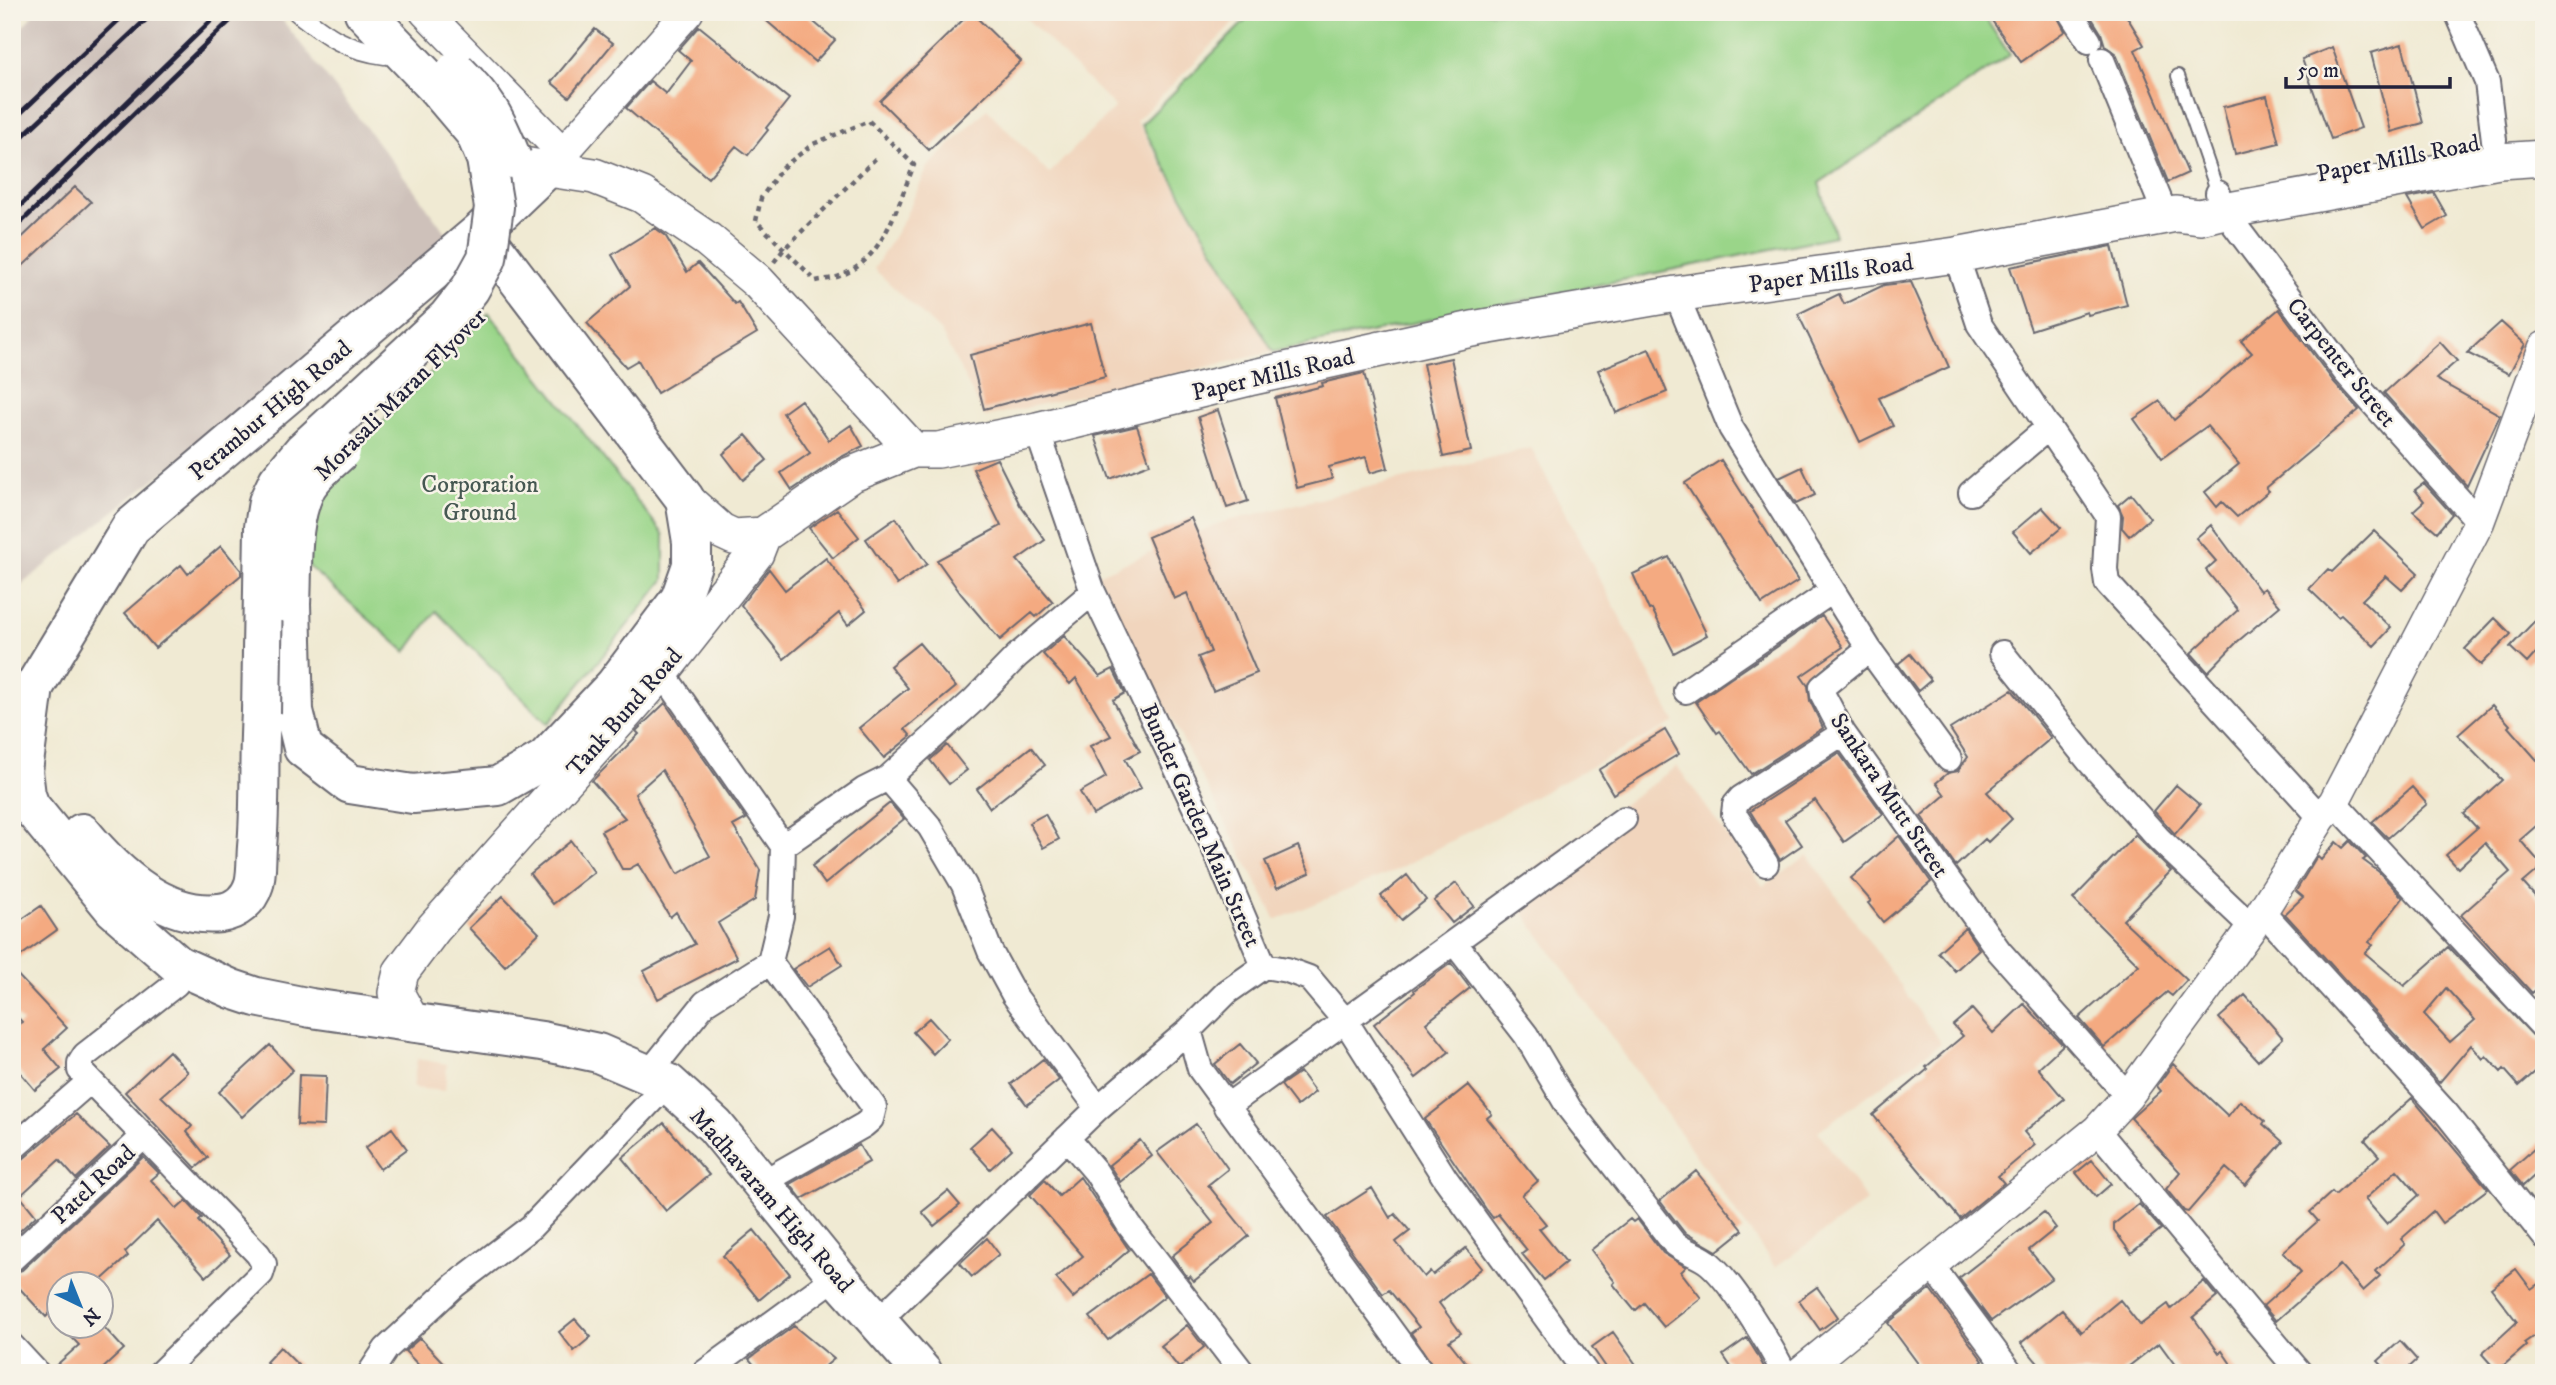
<svg xmlns="http://www.w3.org/2000/svg" width="2556" height="1385" viewBox="0 0 2556 1385" font-family="'IM FELL DW Pica',serif">
<style>
.built{fill:#f1d5bd}
.industrial{fill:#cec1ba}
.green{fill:#9ad589;stroke:#5e7c62;stroke-width:2}
.building{fill:#f4aa81;fill-rule:evenodd}
.lines{fill:none;stroke-linecap:round;stroke-linejoin:round}
.service-casing{stroke:#6a6870;stroke-width:16}
.pedestrian-casing{stroke:#6a6870;stroke-width:21}
.minor-casing{stroke:#6a6870;stroke-width:28}
.tertiary-casing{stroke:#6a6870;stroke-width:33}
.secondary-casing{stroke:#6a6870;stroke-width:38}
.primary-casing{stroke:#6a6870;stroke-width:42}
.path{stroke:#6a6870;stroke-width:4.5;stroke-dasharray:5 5;stroke-linecap:butt}
.service{stroke:#fff;stroke-width:12}
.pedestrian{stroke:#fff;stroke-width:18}
.minor{stroke:#fff;stroke-width:24}
.tertiary{stroke:#fff;stroke-width:30}
.secondary{stroke:#fff;stroke-width:35}
.primary{stroke:#fff;stroke-width:38}
.rail{stroke:#22223b;stroke-width:5}
.primary-bridge-casing{stroke:#6a6870;stroke-width:42;stroke-linecap:butt}
.primary-bridge{stroke:#fff;stroke-width:38}
.labels{text-anchor:middle;stroke-width:5;stroke-linejoin:round;paint-order:stroke}
.street-label{font-size:24px;fill:#22223b;stroke:#f7f3e8}
.park-label{font-size:24px;fill:#465852;stroke:#f7f3e8}
</style>
<rect width="100%" height="100%" fill="#f7f3e8"/>
<filter id="ink" filterUnits="userSpaceOnUse"><feTurbulence type="fractalNoise" baseFrequency=".0143" numOctaves="2"/><feDisplacementMap in="SourceGraphic" scale="14" xChannelSelector="R" yChannelSelector="G"/><feConvolveMatrix kernelMatrix="1 2 1 2 8 2 1 2 1" color-interpolation-filters="sRGB"/></filter>
<filter id="wash" filterUnits="userSpaceOnUse"><feTurbulence type="fractalNoise" baseFrequency=".00686" numOctaves="4" result="noise"/><feDisplacementMap in="SourceGraphic" scale="28" xChannelSelector="R" yChannelSelector="G"/><feGaussianBlur stdDeviation="1.57" result="paint"/><feColorMatrix in="noise" values="0 0 0 0 0 0 0 0 0 0 0 0 0 0 0 0 0 1.4 0 .05"/><feComposite in="paint" operator="in"/></filter>
<g filter="url(#wash)">
<rect width="100%" height="100%" fill="#f0ead3"/>
<path class="built" d="M1020,12H1245L1136,121L1273,352L985,417L941,332L874,269L904,219L928,167L987,109L1049,174L1115,107Z
M1531,448L1675,722L1396,870L1276,920L1097,575L1223,522Z
M1677,766L1763,886L1808,855L1941,1043L1818,1131L1867,1201L1775,1267L1506,888Z
M417,1059L447,1064L445,1091L413,1088Z"/>
<path class="industrial" d="M36,12H276L413,188L453,243L12,592V38Z"/>
<path class="green" d="M1254,12H1981L2010,55L1819,183L1835,236L1273,352L1141,125Z
M489,313L664,535V580L548,724L436,611L406,652L299,558L317,498L344,462Z"/>
<g id="blocks">
<path class="building" d="M756,12H802L835,40L815,62Z
M971,12L1021,61L929,150L880,101Z
M1986,12H2055L2065,31L2021,62Z
M2088,12H2124L2144,45L2135,50L2188,173L2168,182L2116,54L2105,46L2101,33Z
M699,26L789,99L766,128L768,130L748,155L736,146L708,178L626,108L650,81L666,94L691,61L678,50Z
M595,29L613,43L569,97L551,82Z
M2402,44L2423,123L2391,132L2371,53Z
M2332,47L2361,128L2331,139L2302,59Z
M2267,96L2279,143L2235,154L2223,107Z
M75,187L91,202L12,276V247Z
M2434,193L2447,216L2425,229L2407,198Z
M655,228L665,235L687,272L698,263L735,304L738,302L757,333L657,393L638,360L626,367L587,323L630,286L612,255Z
M2112,246L2127,305L2088,315L2087,312L2031,330L2010,267Z
M1911,282L1949,367L1879,398L1893,426L1860,442L1798,314L1839,294L1844,304L1884,285Z
M2279,309L2334,382L2359,410L2266,488L2269,491L2237,517L2222,502L2217,507L2205,492L2239,464L2207,426L2162,458L2134,419L2160,401L2174,420L2252,353L2241,341Z
M2501,322L2525,344L2509,374L2467,353Z
M1091,323L1105,377L984,409L970,355Z
M2440,342L2457,361L2436,379L2500,415L2467,486L2384,393Z
M1649,349L1667,392L1616,413L1598,370Z
M1451,358L1471,451L1443,457L1423,364Z
M1364,373L1388,468L1370,473L1366,457L1329,467L1332,479L1297,488L1275,398L1323,386L1322,383Z
M801,400L829,440L851,425L863,446L839,458L792,490L781,473L810,453L783,413Z
M1218,410L1248,501L1227,508L1198,417Z
M1137,426L1150,464L1110,479L1095,436Z
M746,435L767,460L743,480L723,454Z
M997,459L1020,505L1045,540L1017,560L1053,602L1036,617L1032,613L1000,640L961,594L937,560L1001,526L973,469Z
M1721,460L1798,581L1762,604L1685,483Z
M1802,467L1815,495L1796,504L1779,478Z
M2424,483L2452,514L2437,532L2413,511L2424,501L2415,490Z
M2131,494L2150,518L2129,536L2122,528L2123,516L2118,505Z
M2042,507L2061,528L2031,553L2013,532Z
M837,509L859,537L833,558L809,528Z
M896,518L927,564L897,585L866,539Z
M1191,518L1257,673L1213,691L1198,657L1211,652L1187,593L1174,599L1148,537Z
M2211,525L2260,591L2264,588L2280,606L2237,642L2208,672L2191,653L2238,610L2206,570L2216,561L2196,538Z
M2374,531L2418,573L2402,590L2386,576L2362,600L2391,628L2374,646L2341,615L2338,617L2309,589L2328,569L2332,572Z
M221,546L241,570V575L155,648L125,613L181,565L188,574Z
M1669,557L1707,635L1674,653L1652,609L1649,610L1633,574Z
M826,558L866,610L848,625L839,613L784,659L741,605L769,569L785,590Z
M2544,611V644L2527,663L2510,647Z
M1822,616L1843,647L1801,676L1808,686L1810,701L1823,728L1751,774L1720,731L1717,733L1696,702Z
M2495,618L2511,634L2481,665L2465,649Z
M1064,636L1100,676L1113,669L1125,693L1113,700L1140,751L1125,759L1141,788L1093,815L1080,792L1106,777L1090,746L1111,736L1076,678L1070,684L1043,654Z
M919,643L956,687L905,729L911,736L884,758L859,728L908,688L890,666Z
M1910,654L1931,680L1918,691L1898,664Z
M2012,690L2051,738L1987,792L2012,819L1988,842L1985,839L1956,866L1921,816L1945,795L1936,783L1948,773L1958,771L1968,757L1950,729Z
M665,703L746,819L733,826L760,870L755,900L718,923L737,958L658,999L644,971L695,944L676,912L670,917L638,864L629,869H622L601,831L625,818L592,781L639,734L636,731ZM662,770L710,856L678,874L635,794Z
M2492,705L2510,725L2508,727L2544,768V819L2520,840L2543,866L2523,883L2544,906V983L2532,993L2461,915L2510,872L2485,843L2458,868L2446,855L2477,828L2464,814L2502,780L2458,735Z
M1665,730L1679,754L1613,794L1599,770Z
M947,745L967,770L949,784L930,760Z
M1031,747L1045,765L990,808L977,789Z
M1839,753L1883,814L1844,842L1815,800L1785,820L1802,845L1780,860L1750,811Z
M2176,785L2200,805L2175,834L2154,811Z
M2412,787L2427,804L2388,838L2372,822Z
M890,803L904,819L825,884L812,866Z
M1045,814L1059,839L1043,848L1029,823Z
M2135,835L2171,871L2123,920L2187,980L2172,996L2167,992L2104,1047L2079,1018L2139,965L2073,899Z
M1899,836L1931,882L1883,922L1868,903L1871,901L1851,878Z
M571,841L594,872L553,904L530,874Z
M2350,841L2366,858L2363,860L2379,872L2403,898L2369,942L2373,945L2365,953L2404,986L2448,947L2544,1047V1064L2519,1086L2504,1069L2501,1072L2486,1056L2483,1059L2471,1045L2439,1083L2285,914L2303,897L2296,891L2317,856L2321,860L2336,842L2343,848ZM2446,988L2475,1020L2450,1042L2424,1014Z
M1298,846L1310,873L1277,888L1265,861Z
M1407,875L1426,900L1401,920L1381,896Z
M1456,883L1474,906L1452,923L1434,901Z
M503,896L539,933L505,966L469,928Z
M41,906L57,930L12,962V926Z
M1965,928L1979,949L1955,971L1938,952Z
M830,946L842,965L807,987L793,969Z
M1451,963L1470,988L1426,1023L1449,1052L1416,1078L1374,1024L1415,992L1414,990Z
M12,969L67,1028L44,1049L61,1069L35,1090L12,1063V1030L22,1022L12,1011Z
M2245,995L2283,1038L2258,1061L2219,1018Z
M2024,1004L2063,1045L2038,1068L2064,1099L2024,1132L2035,1145L1998,1176L2004,1183L1960,1219L1873,1115L1928,1069L1926,1067L1963,1036L1953,1025L1972,1009L1993,1033Z
M929,1018L948,1039L933,1054L913,1032Z
M1240,1044L1256,1063L1230,1084L1215,1064Z
M270,1045L293,1070L242,1117L219,1092Z
M169,1051L188,1072L161,1096L192,1126L187,1132L208,1158L196,1168L125,1092Z
M1043,1059L1059,1080L1027,1105L1011,1084Z
M2173,1064L2228,1116L2240,1101L2265,1121L2263,1124L2283,1142L2245,1185L2226,1168L2188,1212L2184,1211L2166,1189L2180,1172L2131,1118L2161,1091L2157,1086Z
M1300,1072L1315,1092L1297,1106L1281,1085Z
M299,1075L326,1076L324,1126L297,1125Z
M1468,1085L1492,1114L1487,1118L1538,1181L1522,1195L1546,1224L1539,1229L1566,1262L1544,1280L1522,1254L1527,1250L1498,1214L1493,1218L1486,1209L1425,1119Z
M2412,1098L2488,1189L2442,1223L2433,1211L2401,1239L2405,1244L2376,1271L2380,1276L2363,1291L2340,1265L2276,1321L2263,1306L2301,1272L2283,1252L2318,1221L2310,1212L2332,1192L2335,1195L2379,1156L2365,1140ZM2397,1170L2419,1195L2387,1224L2365,1199Z
M76,1114L110,1147L76,1179L59,1160L20,1196L36,1216L12,1238V1165L22,1160Z
M664,1123L709,1175L666,1211L622,1158Z
M1196,1124L1228,1169L1208,1185L1249,1236L1194,1281L1190,1276L1188,1278L1172,1256L1213,1223L1157,1152Z
M992,1127L1012,1149L990,1169L970,1147Z
M392,1128L407,1149L380,1169L365,1148Z
M1140,1140L1152,1156L1120,1182L1109,1165Z
M2544,1140V1167L2523,1186L2510,1170Z
M859,1145L869,1162L802,1199L790,1184Z
M143,1157L159,1173L151,1180L177,1209L186,1201L202,1218L199,1221L230,1255L206,1277L157,1221L125,1252L128,1256L97,1284H60V1324L50,1313L46,1317L12,1280V1273L22,1270Z
M2092,1160L2111,1184L2096,1197L2076,1173Z
M1696,1171L1743,1230L1717,1251L1684,1232L1660,1201Z
M1080,1177L1129,1250L1073,1298L1056,1278L1083,1256L1030,1195L1045,1180L1059,1196Z
M1372,1188L1390,1218L1395,1214L1410,1231L1396,1242L1424,1277L1430,1271L1433,1275L1466,1248L1482,1268L1439,1303L1461,1333L1449,1341L1474,1373H1438L1411,1333L1419,1327L1389,1290L1383,1294L1327,1217Z
M948,1191L960,1205L934,1226L922,1212Z
M2139,1204L2161,1229L2131,1253L2114,1230V1224Z
M2044,1212L2056,1228L2029,1250L2052,1278L1991,1321L1959,1278Z
M1630,1219L1633,1222L1637,1219L1663,1253L1686,1267L1681,1272L1701,1298L1664,1327L1644,1303L1635,1311L1613,1284L1615,1282L1591,1250Z
M754,1230L790,1274L759,1300L723,1256Z
M987,1238L999,1254L972,1277L960,1263Z
M2516,1269L2531,1289L2544,1280V1329L2524,1343L2526,1346L2497,1371L2482,1354L2517,1322L2491,1288Z
M1148,1274L1165,1296L1108,1340L1090,1317Z
M2204,1281L2217,1297L2193,1317L2219,1353L2222,1351L2237,1373H2181L2159,1343L2120,1373H2046L2021,1343L2062,1310L2081,1332L2120,1300L2140,1325L2168,1304L2171,1309Z
M1817,1287L1838,1317L1820,1330L1799,1300Z
M1930,1289L1983,1361L1968,1373H1925L1888,1323Z
M575,1319L591,1337L574,1351L559,1332Z
M1187,1325L1204,1347L1179,1368L1161,1346Z
M61,1326H103L124,1349L98,1373H51V1370L79,1345Z
M794,1326L834,1359L817,1373H761L749,1359Z
M1613,1332L1642,1373H1610L1592,1347Z
M420,1338L453,1373H426L405,1351Z
M1747,1338L1757,1354L1767,1373H1735L1723,1355Z
M2400,1341L2417,1360L2403,1373H2389L2378,1361Z
M280,1347L306,1373H277L266,1362Z"/>
</g>
</g>
<g filter="url(#ink)">
<use href="#blocks" fill-opacity="0" stroke="#6a6870" stroke-width="2"/>
<g class="lines">
<defs>
<path id="service" d="M2178,76L2218,193"/>
<path id="pedestrian" d="M297,12C327,36 346,50 385,55"/>
<path id="minor" d="M2070,12L2089,41
M2457,12L2487,82L2494,140
M2102,60L2166,216
M2218,193L2224,211L2346,373L2479,522
M1956,255L1979,324L2108,516L2105,569L2107,583L2321,818
M1676,294L1731,428L1869,649L1822,687L1823,695L1843,733L1999,951L2128,1096
M1971,493L2049,427
M1869,649L1949,759
M2002,653L2089,761L2159,839L2252,927
M1686,691L1832,591
M888,778L930,827L964,885L990,951L1014,995L1098,1108
M2334,802L2544,1028
M783,846L864,790L888,778L974,700L1017,656L1093,592
M1766,864L1734,814L1735,805L1741,798L1843,733
M2262,911L2446,1113L2544,1236
M1454,942L1526,1035L1569,1108L1673,1242C1683,1252 1699,1254 1710,1264C1733,1284 1770,1344 1784,1373
M1264,966L1287,970L1309,978L1346,1022L1445,1178L1586,1373
M1189,1030L1200,1069L1422,1373
M649,1073L705,1003L770,962L781,916L783,846L662,672
M1226,1107L1624,819
M2097,1130L2300,1373
M1067,1138L1096,1172L1129,1225L1243,1373
M12,1149L90,1081
M760,1184L864,1125L871,1119L874,1107L770,962
M12,1259L143,1137
M1932,1266L2011,1373
M877,1322L1098,1108L1189,1030L1227,992L1264,966L1212,843L1093,592L1037,430
M12,1346L37,1373
M160,1373L261,1274L264,1264L258,1254L80,1070V1063L85,1055L176,984L178,965
M370,1373L386,1349L455,1285L531,1227L668,1083
M704,1373L837,1276"/>
<path id="tertiary" d="M425,12L563,153L688,12
M1799,1373L2097,1130L2128,1096L2252,927L2321,818L2334,802L2479,522L2544,347"/>
<path id="secondary" d="M523,165L594,176L642,195L708,240L758,282L913,450
M685,499L721,531L734,537L763,535
M413,1024L396,993L401,972L434,928L662,672L756,553L763,535L850,475L913,450H938L1037,430L1249,378L1472,329L1676,294L1956,255L2176,214L2200,217L2224,211L2499,161L2544,158"/>
<path id="primary" d="M364,12L436,87
M563,153L481,231L131,527L34,687L23,771L26,795L30,806L114,909L178,965L232,989L256,997L311,1008L542,1041L598,1053L668,1083L715,1126L837,1276L923,1373
M291,604L294,711L303,748L350,784L413,794L498,786L545,759L615,685L680,599L692,565V542L685,499L481,231
M82,833C115,873 164,919 220,913C236,911 249,900 254,884C257,872 256,858 257,847C261,802 258,758 261,713"/>
</defs>
<use href="#service" class="service-casing"/>
<use href="#pedestrian" class="pedestrian-casing"/>
<use href="#minor" class="minor-casing"/>
<use href="#tertiary" class="tertiary-casing"/>
<use href="#secondary" class="secondary-casing"/>
<use href="#primary" class="primary-casing"/>
<path class="path" d="M869,121L914,165C898,203 885,258 842,275C834,279 824,279 816,281L756,221L761,198L782,168L813,144Z
M774,262L784,249L878,156"/>
<use href="#service" class="service"/>
<use href="#pedestrian" class="pedestrian"/>
<use href="#minor" class="minor"/>
<use href="#tertiary" class="tertiary"/>
<use href="#secondary" class="secondary"/>
<use href="#primary" class="primary"/>
<path class="rail" d="M12,121L127,12
M12,146L154,12
M12,214L220,12
M12,231L239,12"/>
<defs>
<path id="primary-bridge" d="M456,71C488,103 495,117 512,159
M291,604C293,566 289,521 307,486C315,473 330,461 341,451
M261,713L264,527L268,502L278,481L303,451L447,318L470,289L487,258L494,207L486,159L475,133L436,87"/>
</defs>
<use href="#primary-bridge" class="primary-bridge-casing"/>
<use href="#primary-bridge" class="primary-bridge"/>
</g>
</g>
<g class="labels">
<g class="street-label">
<text transform="translate(2398 158) rotate(-11)" y="8">Paper Mills Road</text>
<text transform="translate(1831 273) rotate(-8)" y="8">Paper Mills Road</text>
<text transform="translate(2342 362) rotate(51)" y="8">Carpenter Street</text>
<text transform="translate(1273 374) rotate(-13)" y="8">Paper Mills Road</text>
<text transform="translate(400 394) rotate(-45)" y="8">Morasali Maran Flyover</text>
<text transform="translate(270 410) rotate(-40)" y="8">Perambur High Road</text>
<text transform="translate(624 712) rotate(-49)" y="8">Tank Bund Road</text>
<text transform="translate(1890 795) rotate(56)" y="8">Sankara Mutt Street</text>
<text transform="translate(1201 825) rotate(66)" y="8">Bunder Garden Main Street</text>
<text transform="translate(93 1184) rotate(-43)" y="8">Patel Road</text>
<text transform="translate(772 1200) rotate(49)" y="8">Madhavaram High Road</text>
</g>
<g class="park-label">
<text x="480" y="492">Corporation<tspan x="480" dy="28">Ground</tspan></text>
</g>
</g>
<rect width="2556" height="1385" fill="none" stroke="#f7f3e8" stroke-width="42"/>
<g transform="translate(80 1305) rotate(137)"><circle r="33" fill="#f7f3e8" stroke="#a29fa3" stroke-width="2"/>
<path d="M0-5L12 26L0 18L-12 26Z" fill="#1f6fb2"/>
<text y="-10" font-size="19" font-weight="bold" text-anchor="middle" fill="#22223b">N</text>
</g>
<path d="M2286 77v10h164v-10" fill="none" stroke="#22223b" stroke-width="3.5"/>
<text x="2297" y="77" font-size="21" fill="#22223b" stroke="#f7f3e8" stroke-width="5" paint-order="stroke">50 m</text>
</svg>
